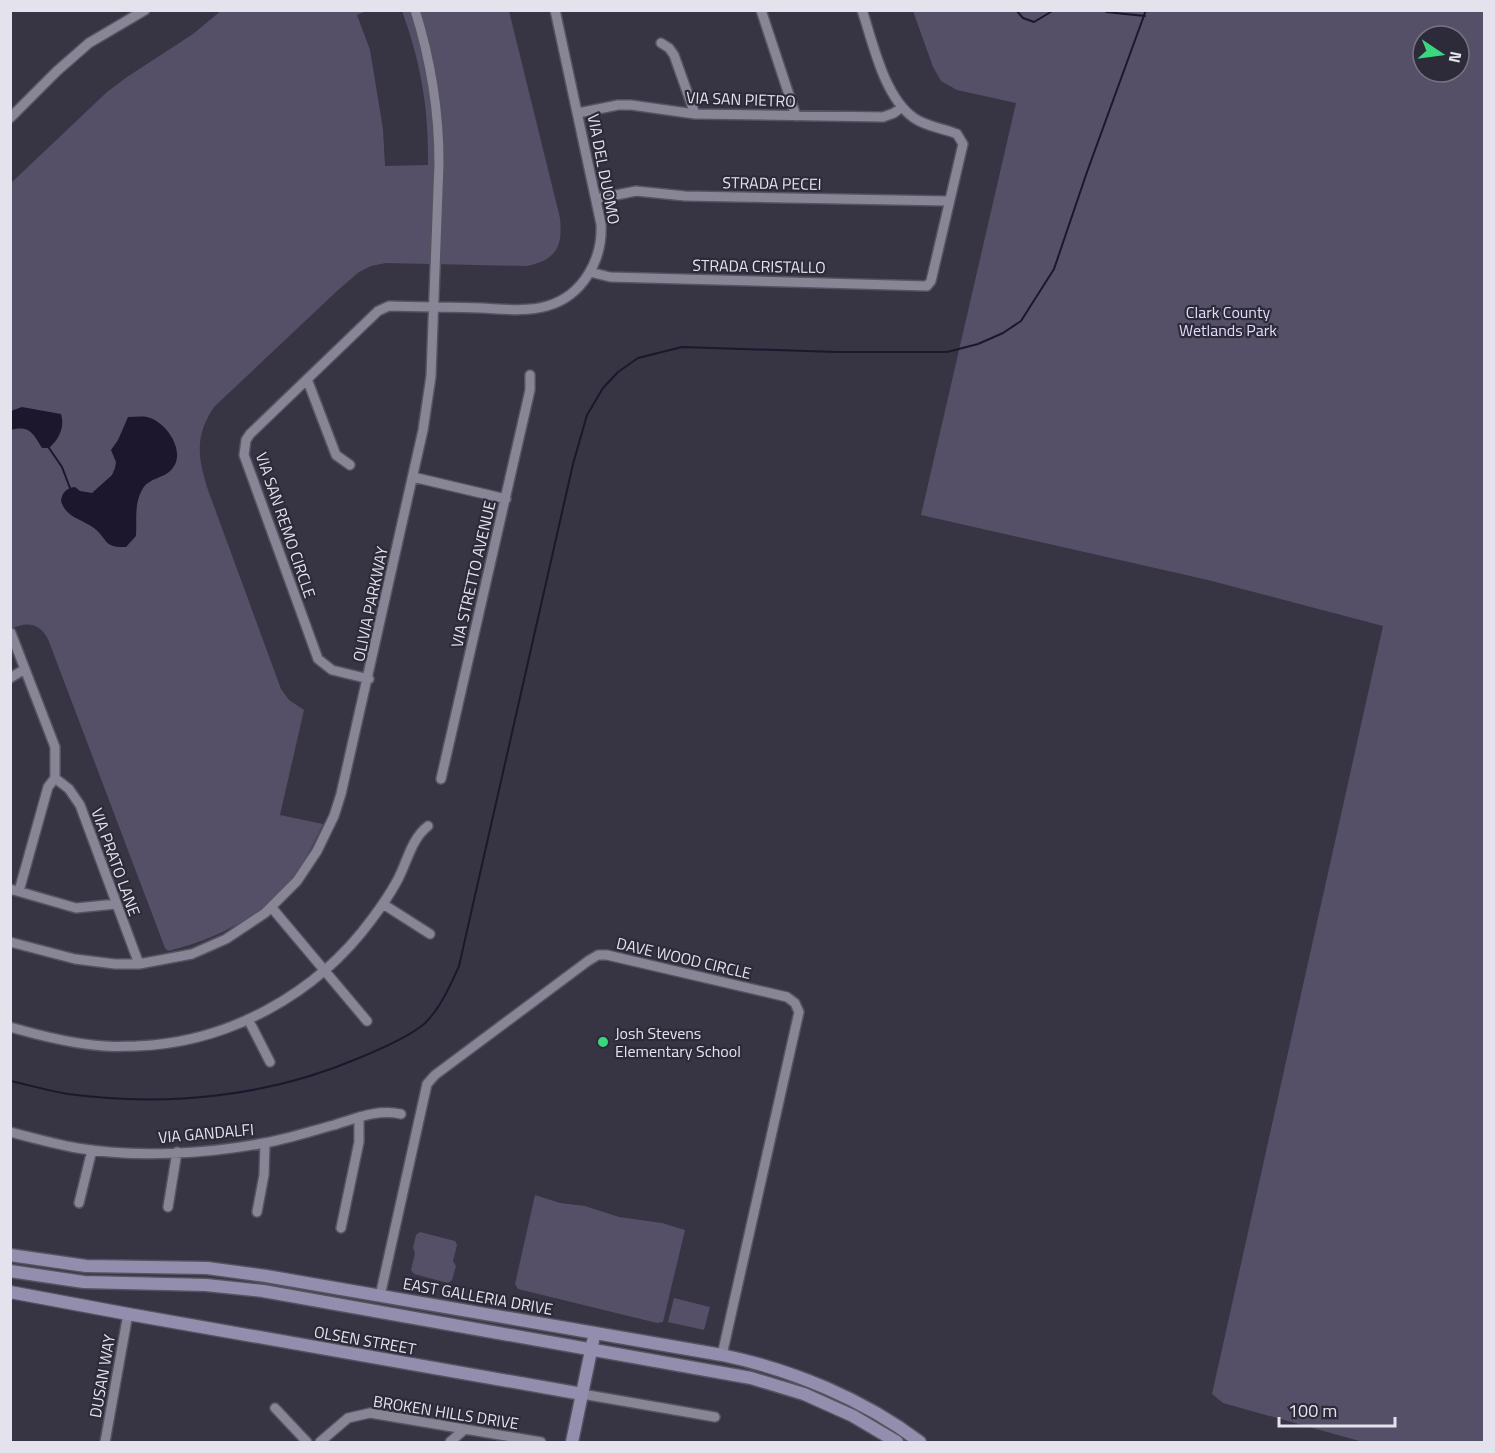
<svg xmlns="http://www.w3.org/2000/svg" width="1495" height="1453" viewBox="0 0 1495 1453" font-family="'Titillium Web',sans-serif">
<style>
.green{fill:#555067;fill-rule:evenodd}
.water{fill:#1d172e}
.lines{fill:none;stroke-linecap:round;stroke-linejoin:round}
.stream{stroke:#1d172e;stroke-width:2}
.street-casing{stroke:#565360;stroke-width:12}
.secondary-casing{stroke:#565360;stroke-width:15}
.street{stroke:#888597;stroke-width:9}
.secondary{stroke:#948eae;stroke-width:12}
.poi-dot{fill:#3bd77f;stroke:#2d2a39;stroke-width:2}
.labels{text-anchor:middle;stroke-width:4.5;stroke-linejoin:round;paint-order:stroke}
.street-label{font-size:16px;fill:#e4e2ec;stroke:#2d2a39}
.park-label{font-size:16px;fill:#e2dbfc;stroke:#2d2a39}
.poi-label{font-size:16px;fill:#e4e2ec;stroke:#2d2a39;text-anchor:start}
</style>
<rect width="100%" height="100%" fill="#373444"/>
<path class="green" d="M222,10L366,11L357,15L370,50L383,129L385,166L428,165C429,110 421,63 402,11H509L560,218C563,247 556,260 527,266L386,263L371,266L359,272L337,291L214,407C194,437 198,458 208,490L281,689L289,700L304,710L280,815L323,824C316,839 308,855 299,869C270,913 218,939 168,951L165,948L48,639C40,623 26,621 11,629V183L107,92L127,77L193,34Z
M913,11H1484V1442H1363L1223,1403L1212,1394L1383,626L1208,580L921,515L1016,103L957,90L941,81L933,67ZM1423,36H1459V72H1423Z
M535,1195L560,1203L585,1206L619,1217L662,1223L685,1230L663,1322L657,1323L518,1289L515,1284Z
M420,1232L455,1241L457,1245L453,1261L456,1266L452,1280L448,1283L414,1274L411,1270L415,1253L413,1248L416,1235Z
M674,1298L710,1307L704,1330L668,1322Z"/>
<path class="water" d="M22,407L61,414C65,427 59,439 49,448H42C33,433 29,425 11,430V411Z
M128,417C134,417 141,416 147,417C166,421 187,452 172,469C164,479 149,477 142,490C134,504 137,520 136,536L126,547C103,548 108,539 94,528C82,519 66,518 61,501C62,493 66,488 75,487L80,491L92,493L112,475L115,468L116,462L111,450L118,440Z"/>
<g class="lines">
<path class="stream" d="M1016,10L1023,18L1034,22L1054,10
M1106,12L1145,16
M49,448L62,467L70,488
M10,1081C30,1085 49,1091 68,1094C166,1107 268,1097 359,1058C376,1051 410,1036 424,1024C440,1009 450,986 459,966L573,464L587,415L603,388L618,372L638,358L682,347L836,352H947L978,344L1003,333L1021,321L1054,269L1087,172L1146,10"/>
<defs>
<path id="street" d="M761,10L796,116
M661,43L669,48L674,55L695,114
M578,113L618,105H631L695,114L883,117L894,113L902,107
M10,118L57,71L89,43L145,10
M596,199L636,191L685,196L948,201
M590,272L610,277L927,286L931,281L963,144L957,134C943,128 927,127 914,118C884,97 873,43 862,10
M307,379L336,455L350,465
M413,477L506,499
M11,633L55,747V778
M10,678L25,669
M369,679L332,670L318,659L244,455L246,440L250,434L378,311L389,306C420,307 451,307 482,308C503,309 526,312 547,306C583,296 603,259 601,224L555,10
M55,778L69,789L80,805L139,964
M441,779L530,390V375
M10,889L76,908L116,904
M19,891L48,787L55,778
M383,904L430,934
M272,908L367,1021
M10,942L75,959L115,964H139L192,954L226,939L265,913L297,881L317,851L334,816L341,794L423,430L431,376L439,163C439,110 431,61 415,10
M248,1019L270,1062
M10,1027C41,1036 72,1044 104,1046C114,1047 125,1046 136,1046C228,1043 317,994 372,919C381,907 390,894 397,881C407,863 411,839 428,826
M10,1132C33,1138 55,1144 77,1148C136,1158 206,1154 264,1143C288,1139 311,1131 334,1125C357,1118 377,1109 401,1114
M79,1203L92,1150
M168,1207L177,1152
M257,1212L264,1175L265,1143
M341,1228L359,1142V1117
M380,1296L427,1084L435,1075L588,961L598,955H607L787,997L795,1003L799,1012L722,1355
M582,1394L715,1417
M275,1408L307,1442
M105,1442L128,1314
M320,1442L348,1418L370,1413L541,1442
M450,1442L465,1429"/>
<path id="secondary" d="M10,1255L86,1266L207,1268L266,1276L722,1355C793,1370 863,1399 920,1442
M10,1271L84,1282L206,1285L263,1291L751,1378L804,1394L853,1416L897,1442
M10,1292L128,1314L582,1394
M572,1442L593,1341"/>
</defs>
<use href="#street" class="street-casing"/>
<use href="#secondary" class="secondary-casing"/>
<use href="#street" class="street"/>
<use href="#secondary" class="secondary"/>
</g>
<circle class="poi-dot" cx="603" cy="1042" r="6"/>
<g class="labels">
<g class="street-label">
<text transform="translate(741 99) rotate(2)" y="6">VIA SAN PIETRO</text>
<text transform="translate(604 169) rotate(79)" y="6">VIA DEL DUOMO</text>
<text transform="translate(772 183) rotate(1)" y="6">STRADA PECEI</text>
<text transform="translate(759 266) rotate(1)" y="6">STRADA CRISTALLO</text>
<text transform="translate(286 525) rotate(71)" y="6">VIA SAN REMO CIRCLE</text>
<text transform="translate(473 574) rotate(-77)" y="6">VIA STRETTO AVENUE</text>
<text transform="translate(370 604) rotate(-78)" y="6">OLIVIA PARKWAY</text>
<text transform="translate(116 862) rotate(70)" y="6">VIA PRATO LANE</text>
<text transform="translate(684 958) rotate(13)" y="6">DAVE WOOD CIRCLE</text>
<text transform="translate(206 1133) rotate(-5)" y="6">VIA GANDALFI</text>
<text transform="translate(478 1296) rotate(10)" y="6">EAST GALLERIA DRIVE</text>
<text transform="translate(365 1340) rotate(10)" y="6">OLSEN STREET</text>
<text transform="translate(102 1376) rotate(-80)" y="6">DUSAN WAY</text>
<text transform="translate(446 1412) rotate(9)" y="6">BROKEN HILLS DRIVE</text>
</g>
<g class="park-label">
<text x="1228" y="318">Clark County<tspan x="1228" dy="18">Wetlands Park</tspan></text>
</g>
<g class="poi-label">
<text x="615" y="1039">Josh Stevens<tspan x="615" dy="18">Elementary School</tspan></text>
</g>
</g>
<rect width="1495" height="1453" fill="none" stroke="#e4e2ec" stroke-width="24"/>
<g transform="translate(1441 54) rotate(103)"><circle r="28" fill="#2d2a39" stroke="#767481" stroke-width="1.5"/>
<path d="M0-4.5L10 22L0 15L-10 22Z" fill="#3bd77f"/>
<text y="-9" font-size="16" font-weight="bold" text-anchor="middle" fill="#e4e2ec">N</text>
</g>
<path d="M1279 1417v9h116v-9" fill="none" stroke="#e4e2ec" stroke-width="3"/>
<text x="1288" y="1417" font-size="18" fill="#e4e2ec" stroke="#2d2a39" stroke-width="4.5" paint-order="stroke">100 m</text>
</svg>
